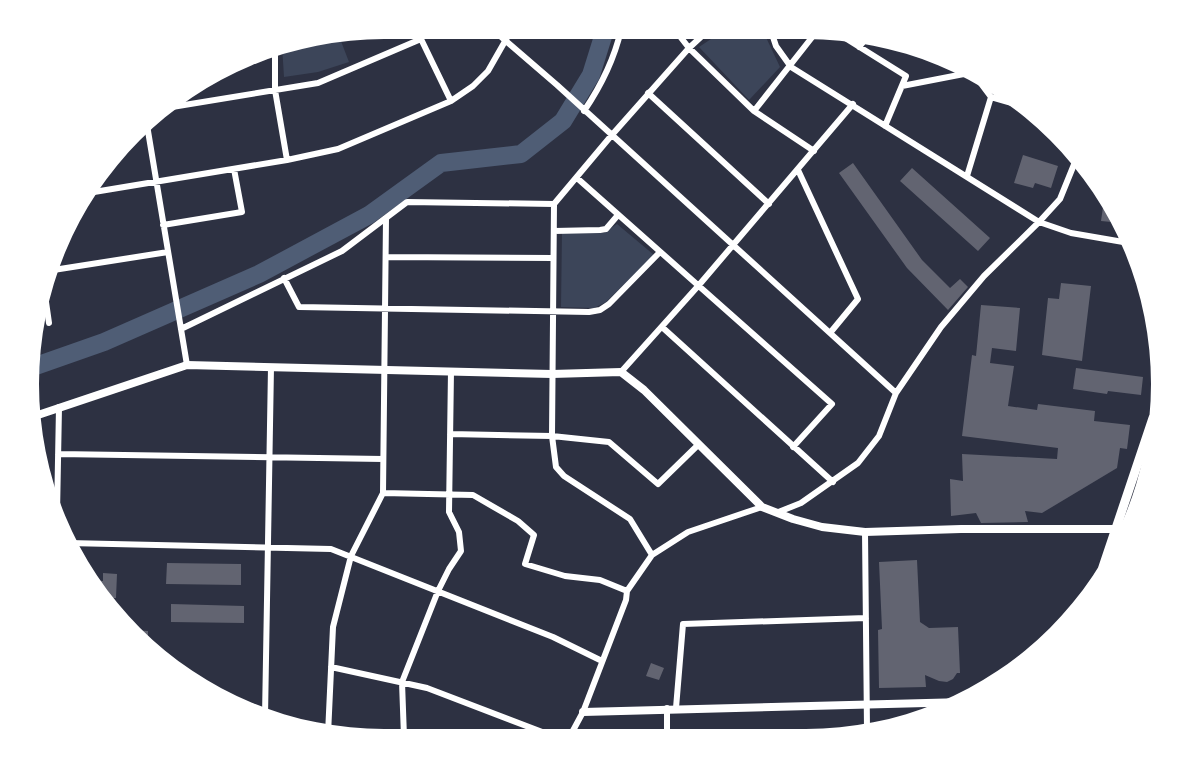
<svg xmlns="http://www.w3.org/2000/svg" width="1190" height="768" viewBox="0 0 1190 768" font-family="'Public Sans',sans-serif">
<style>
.green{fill:#3c4559}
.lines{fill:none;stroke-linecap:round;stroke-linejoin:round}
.river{stroke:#4f5d75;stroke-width:18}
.building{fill:#626471}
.minor{stroke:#fff;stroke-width:6}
.tertiary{stroke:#fff;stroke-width:8}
.secondary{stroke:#fff;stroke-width:9}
</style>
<rect width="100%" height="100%" fill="#2d3142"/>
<path class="green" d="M763,31L780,67L749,100L699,47L711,39Z
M339,36L349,62L318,72L284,77L282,45Z
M617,224L654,255L606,302L594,308L561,307L562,232L604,233Z"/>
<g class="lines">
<path class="river" d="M30,368L104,342L259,274L369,215L441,163L521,154L563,121L591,75L605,30"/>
</g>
<path class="building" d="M1023,155L1058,166L1051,188L1035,183L1033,188L1014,183Z
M853,163L922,260L950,288L960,279L968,287L948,310L907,268L839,173Z
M912,168L990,238L978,251L900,181Z
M1104,200L1107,204L1122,223L1101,221Z
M1061,283L1091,286L1082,361L1042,355L1048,298L1059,299Z
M981,305L1020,308L1016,351L992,348L990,363L1014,366L1008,406L1037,410L1038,404L1095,411L1094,421L1130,425L1127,449L1120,448L1117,468L1042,513L1025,511L1028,522L981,523L976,513L951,516L950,479L963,481L962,454L1057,459L1058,448L962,436L972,355L976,356Z
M1076,368L1143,377L1141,395L1108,391L1107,394L1073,389Z
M917,560L920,622L929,628L958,627L960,673H957L953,679L947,682L939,681L925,675L926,687L879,688L878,630L882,629L879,562Z
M167,563L241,564V585L166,584Z
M103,573L117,574L116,598H106L92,581H103Z
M171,604L244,606V623L171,622Z
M132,630L148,631V649L139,638Z
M651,663L664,668L659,680L646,676Z"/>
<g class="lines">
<path class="minor" d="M492,29L557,85L896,393
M675,30L689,48L754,111L814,151
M771,31L776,46L791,67L1039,222L1071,233L1129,243
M834,31L906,76L885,126
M275,47V90L287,160
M859,47L868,36
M902,86L969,73
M648,93L769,204
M991,97L1025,107
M166,108L318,83L421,39L451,101
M584,111C601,86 614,60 621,30
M754,111L817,31
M147,125L187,365
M798,170L858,299L830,333
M967,176L991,97L976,77
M577,178L832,404L793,447
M88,193L287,160L338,149L451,101L473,86L488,71L512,29
M163,225L242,212L234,169
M554,231L600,230L606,229L618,215
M386,257L553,258
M47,271L168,252
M284,278L299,307L589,312L600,310L609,304L660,252
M44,288L49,323
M662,327L833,482
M181,329L342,251L407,202L554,204
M621,372L699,285L853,104
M450,434L552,436L609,442L658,484L699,444
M58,454L383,459
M383,493L473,495L518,521L534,535L525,564L565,576L600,580L627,591
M776,513L801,503L858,463L879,436L896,393L941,327L984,276L1039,222L1060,199L1075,162
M57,514L59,407
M865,532L867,729
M68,543L331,549L553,637L602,661
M652,555L630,519L564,476L556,467L552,436L554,204L611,136L689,48L703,35L735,31
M331,667L427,688L558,738
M667,708V738
M676,708L683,624L866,618
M265,717L271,367
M328,734L333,627L351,556L383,493L386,219
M404,737L402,682L438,591L449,569L461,551L459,532L449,512L451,371
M569,738L583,712L626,600L627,591L652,555L688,532L762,507"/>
<path class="tertiary" d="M35,416L187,365L552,374L621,372L644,390L762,507L793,519L822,527L865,532L961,529H1115
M583,712L965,702"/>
<path class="secondary" d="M1103,567L1153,418"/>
</g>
<path d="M0 0H1190V768H0ZM384 39H806A345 345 0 0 1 1151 384V384A345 345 0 0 1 806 729H384A345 345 0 0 1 39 384V384A345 345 0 0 1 384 39Z" fill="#fff" fill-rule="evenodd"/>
</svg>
